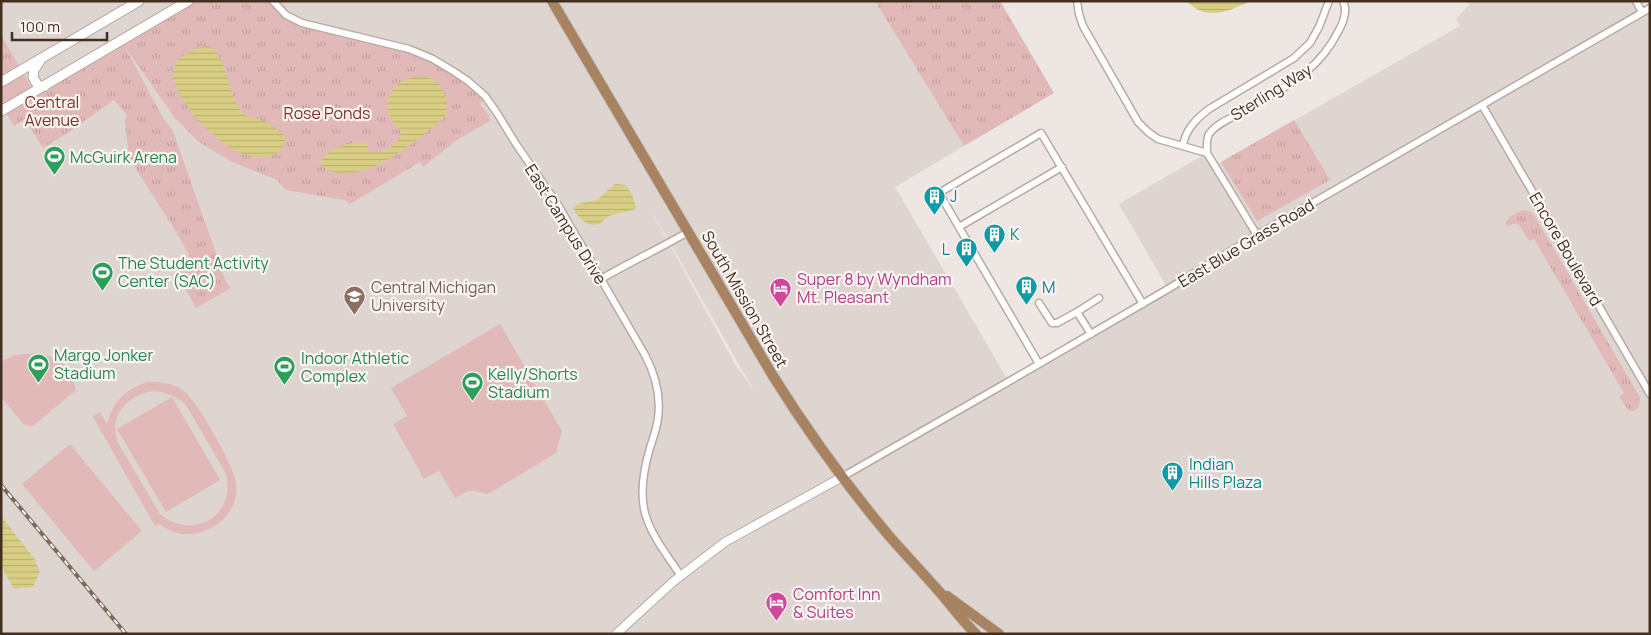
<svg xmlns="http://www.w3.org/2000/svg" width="1651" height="635" viewBox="0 0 1651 635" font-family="Manrope,sans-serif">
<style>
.built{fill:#ded4d0;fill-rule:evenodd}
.grass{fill:url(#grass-tufts)}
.pitch{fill:#e2b9b9;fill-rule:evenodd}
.water{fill:url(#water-rules)}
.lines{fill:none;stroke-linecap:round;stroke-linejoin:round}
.minor-casing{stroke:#b7aba4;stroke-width:9}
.tertiary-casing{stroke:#b7aba4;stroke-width:10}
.secondary-casing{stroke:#b6a499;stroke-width:11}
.primary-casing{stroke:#cac5c1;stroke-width:12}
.minor{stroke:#fff;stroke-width:6}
.tertiary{stroke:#fff;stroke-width:8}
.secondary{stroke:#fff;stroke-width:9}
.primary{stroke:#a88362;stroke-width:10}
.rail-casing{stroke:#7d6a5a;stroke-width:4}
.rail{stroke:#faf5f3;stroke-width:2;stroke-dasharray:5.5;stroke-linecap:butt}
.labels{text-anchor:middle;stroke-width:4.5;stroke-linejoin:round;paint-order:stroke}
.street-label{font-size:16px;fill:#422f20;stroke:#faf5f3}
.park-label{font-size:16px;fill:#7d2f25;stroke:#faf5f3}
.leisure-label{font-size:16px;fill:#27864d;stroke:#faf5f3;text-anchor:start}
.culture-label{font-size:16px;fill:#0d838f;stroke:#faf5f3;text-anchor:start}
.hotel-label{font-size:16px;fill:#b23c85;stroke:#faf5f3;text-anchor:start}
.education-label{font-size:16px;fill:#785e54;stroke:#faf5f3;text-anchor:start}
</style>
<defs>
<pattern id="grass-tufts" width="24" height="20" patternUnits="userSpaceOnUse" patternTransform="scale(1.25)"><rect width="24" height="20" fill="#e2b9b9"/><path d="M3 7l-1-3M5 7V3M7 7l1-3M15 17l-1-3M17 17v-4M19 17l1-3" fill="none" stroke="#c39f9f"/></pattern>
<pattern id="water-rules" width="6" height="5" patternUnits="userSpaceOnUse" patternTransform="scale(1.25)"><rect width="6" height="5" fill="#d9cf84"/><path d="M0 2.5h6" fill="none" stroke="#bbb272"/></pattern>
</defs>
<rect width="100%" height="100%" fill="#eee6e2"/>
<path class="built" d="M1,1H875L964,146L895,187L1009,382L1168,289L1119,204L1207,153L1214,166L1460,26L1456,19L1469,5L1468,1H1636L1642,12L1650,7V634H1ZM647,203L670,243L754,391L735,364Z"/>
<path class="grass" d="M188,1H273L286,15L433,59L485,96L480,104L489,116L490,121L457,140L423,167L420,162L350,204L345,200L286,190L277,180L230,161L199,142L175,118L125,47L163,118L173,131L226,282L231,288L196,308L177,273L185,268L182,262L190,257L175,230L129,158L125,121L127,115L114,100L66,134L43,148L25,119L14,126L1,105V35L34,92Z
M875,1H1000L1054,93L964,146Z
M1294,120L1330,180L1257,221L1221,162Z
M1523,210L1530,212L1535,216L1640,398L1639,407C1635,411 1633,412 1628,410L1619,396L1624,393L1534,239L1529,241L1520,226L1516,223L1508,226L1506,225V221L1510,218L1509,217Z"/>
<path class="pitch" d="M500,324L562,431L556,453L488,494L470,490L455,498L439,471L424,479L393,424L407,416L391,388Z
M40,353C63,361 70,365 76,390L33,426L24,425L1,397V362L14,355Z
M148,382C161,382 173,383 184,391C197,401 235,467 236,483C240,513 212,536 183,534C174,533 166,529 159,524L155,526L93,417L100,412L107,424C113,401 126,389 148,382ZM153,391C166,392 176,396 186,405L225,472C239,514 193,542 160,514C150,497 140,480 130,463C126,456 120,448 117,440C109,413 129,395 153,391Z
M172,397L220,480L166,512L117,429Z
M70,444L142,531L94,571L22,484Z"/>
<path class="water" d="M1187,1H1251C1230,11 1205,22 1187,1Z
M207,45C227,54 227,90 239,108C241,111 244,114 247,117C260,117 279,127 286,139C281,163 254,159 236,151C215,142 163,89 175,65C180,54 196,50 207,45Z
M413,77C420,77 426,76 432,79C445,85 449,105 445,117C418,139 359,193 322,166L321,161C330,147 348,143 364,142L368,144V150C380,157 400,145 401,132C390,118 381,107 393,90C399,82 403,80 413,77Z
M615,184L626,185L633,197L636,208C627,214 617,212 609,216C605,218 603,223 599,224C587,228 578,217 573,208C580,201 587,203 596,200C602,197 609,188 615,184Z
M1,516L34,558L40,572L33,587L14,589L1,566Z"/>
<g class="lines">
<defs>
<path id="minor" d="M273,1L286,15L302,23L409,49L433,59L453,71L468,81L485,96L497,113L516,144L558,205L645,355C655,374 661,396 658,418C657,428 653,438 650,448C644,468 640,488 644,509C649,533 667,555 681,576
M1077,1L1079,14L1083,26L1138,122L1148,132L1158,139L1207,153L1257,235
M1636,1L1642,12
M1482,105L1650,394
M1183,145C1186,129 1196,119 1209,109L1294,58L1310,43L1319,27L1329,1
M1207,153C1207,147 1206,140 1209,134C1217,123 1233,117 1244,111C1283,88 1318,73 1339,30C1344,21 1348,11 1343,1
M959,227L1062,167
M601,279C630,262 659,249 688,232
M1039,303L1052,323H1057L1077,312
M1091,334L1077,312L1099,298
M1039,364L939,193L1041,133L1143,304
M842,477L1008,382L1168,289L1257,235L1650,8"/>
<path id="tertiary" d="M616,634L674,581L725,542L842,477"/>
<path id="secondary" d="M40,61L34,70L33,77L38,86H45
M1,82L139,1
M1,111L188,1"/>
<path id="primary" d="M552,1L773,376C808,432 847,486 890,537C905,554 921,571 936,588C950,603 961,620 976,634
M947,596L999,634"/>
</defs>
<use href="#minor" class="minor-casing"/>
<use href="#tertiary" class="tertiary-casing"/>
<use href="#secondary" class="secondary-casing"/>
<use href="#primary" class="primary-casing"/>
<use href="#minor" class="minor"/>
<use href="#tertiary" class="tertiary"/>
<use href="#secondary" class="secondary"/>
<use href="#primary" class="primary"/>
<defs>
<path id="rail" d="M1,485L126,634"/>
</defs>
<use href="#rail" class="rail-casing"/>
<use href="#rail" class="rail"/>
</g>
<defs>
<symbol id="stadium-pin" viewBox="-11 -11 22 30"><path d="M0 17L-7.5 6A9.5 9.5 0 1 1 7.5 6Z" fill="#2e9e5b" stroke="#faf5f3"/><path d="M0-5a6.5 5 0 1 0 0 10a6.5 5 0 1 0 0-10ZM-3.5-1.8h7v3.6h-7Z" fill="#fff"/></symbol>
<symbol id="building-pin" viewBox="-11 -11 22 30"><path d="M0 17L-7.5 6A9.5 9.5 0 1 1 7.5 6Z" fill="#0f9aa8" stroke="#faf5f3"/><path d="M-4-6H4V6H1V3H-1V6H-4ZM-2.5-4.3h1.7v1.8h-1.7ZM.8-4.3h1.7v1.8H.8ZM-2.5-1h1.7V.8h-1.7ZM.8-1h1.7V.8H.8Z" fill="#fff"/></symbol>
<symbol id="hotel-pin" viewBox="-11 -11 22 30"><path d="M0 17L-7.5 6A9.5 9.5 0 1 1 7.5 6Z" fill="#d1479c" stroke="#faf5f3"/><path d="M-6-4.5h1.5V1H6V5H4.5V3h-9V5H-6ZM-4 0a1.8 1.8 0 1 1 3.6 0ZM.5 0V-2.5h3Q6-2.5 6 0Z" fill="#fff"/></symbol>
<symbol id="university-pin" viewBox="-11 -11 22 30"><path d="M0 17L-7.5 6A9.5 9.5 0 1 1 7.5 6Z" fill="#8d6e63" stroke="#faf5f3"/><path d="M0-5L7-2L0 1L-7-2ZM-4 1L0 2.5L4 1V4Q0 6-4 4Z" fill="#fff"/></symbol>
</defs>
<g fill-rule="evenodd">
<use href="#stadium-pin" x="42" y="144" width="25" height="34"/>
<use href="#building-pin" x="922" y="184" width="25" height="34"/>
<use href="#building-pin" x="982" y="222" width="25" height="34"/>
<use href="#building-pin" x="954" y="236" width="25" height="34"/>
<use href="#stadium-pin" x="90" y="260" width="25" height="34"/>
<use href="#building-pin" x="1014" y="274" width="25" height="34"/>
<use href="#hotel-pin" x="768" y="276" width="25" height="34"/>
<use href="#university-pin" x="342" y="284" width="25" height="34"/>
<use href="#stadium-pin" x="26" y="352" width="25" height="34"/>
<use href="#stadium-pin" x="272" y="354" width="25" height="34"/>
<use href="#stadium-pin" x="460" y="370" width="25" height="34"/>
<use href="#building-pin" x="1160" y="460" width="25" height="34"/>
<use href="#hotel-pin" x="764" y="590" width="25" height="34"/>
</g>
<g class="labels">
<g class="street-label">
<text transform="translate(1271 92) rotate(-32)" y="6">Sterling Way</text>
<text transform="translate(566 224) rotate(58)" y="6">East Campus Drive</text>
<text transform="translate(1246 243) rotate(-31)" y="6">East Blue Grass Road</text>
<text transform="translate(1566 249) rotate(60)" y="6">Encore Boulevard</text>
<text transform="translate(745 299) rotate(60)" y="6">South Mission Street</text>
</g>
<g class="park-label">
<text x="52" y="108">Central<tspan x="52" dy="18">Avenue</tspan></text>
<text x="327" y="119">Rose Ponds</text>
</g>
<g class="leisure-label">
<text x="70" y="163">McGuirk Arena</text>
<text x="118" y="269">The Student Activity<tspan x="118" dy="18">Center (SAC)</tspan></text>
<text x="54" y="361">Margo Jonker<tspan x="54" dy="18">Stadium</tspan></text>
<text x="301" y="364">Indoor Athletic<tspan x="301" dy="18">Complex</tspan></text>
<text x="488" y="380">Kelly/Shorts<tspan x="488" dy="18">Stadium</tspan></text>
</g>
<g class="culture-label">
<text x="950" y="202">J</text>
<text x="1010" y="240">K</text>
<text x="950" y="255" text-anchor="end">L</text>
<text x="1042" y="293">M</text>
<text x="1189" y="470">Indian<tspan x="1189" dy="18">Hills Plaza</tspan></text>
</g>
<g class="hotel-label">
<text x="797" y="285">Super 8 by Wyndham<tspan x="797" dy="18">Mt. Pleasant</tspan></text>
<text x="793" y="600">Comfort Inn<tspan x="793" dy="18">&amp; Suites</tspan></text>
</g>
<g class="education-label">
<text x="371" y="293">Central Michigan<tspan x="371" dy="18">University</tspan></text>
</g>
</g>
<rect width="1651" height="635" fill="none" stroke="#422f20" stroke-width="5"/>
<path d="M12 32v8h95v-8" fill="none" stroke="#422f20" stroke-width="2.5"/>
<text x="20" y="32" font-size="15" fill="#422f20" stroke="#faf5f3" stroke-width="4" paint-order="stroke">100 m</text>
</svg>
